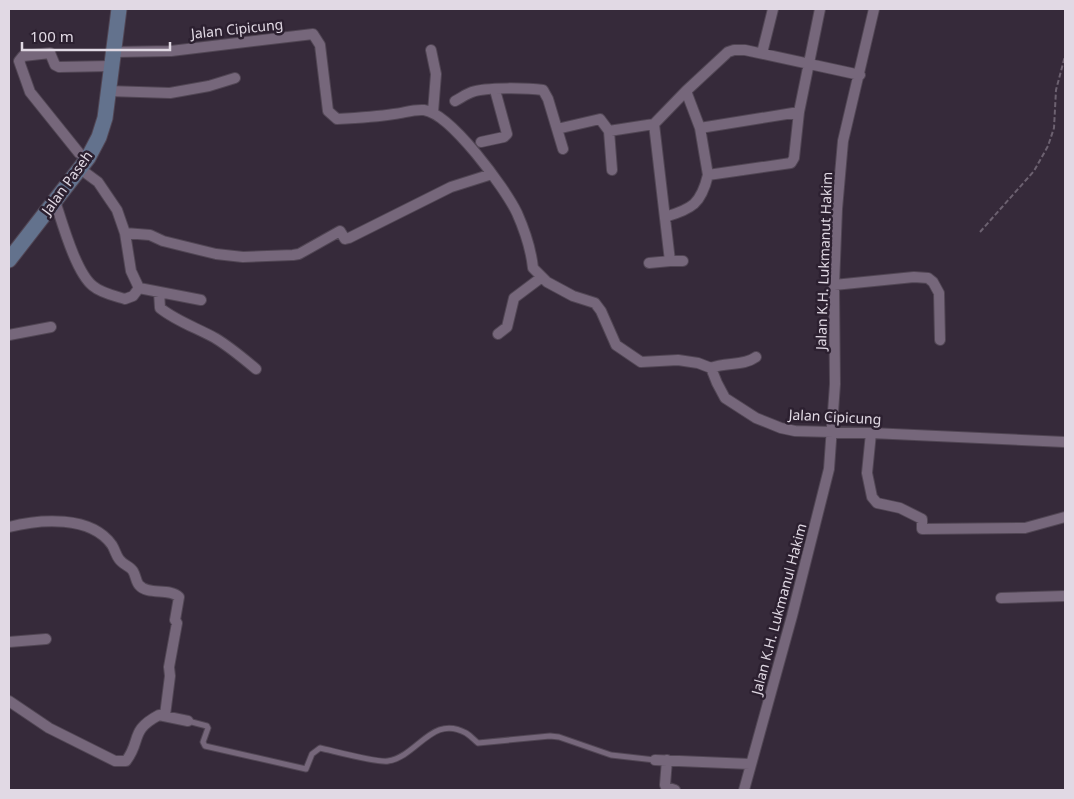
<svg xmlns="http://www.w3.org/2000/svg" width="1074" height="799" viewBox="0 0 1074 799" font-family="'Noto Sans',sans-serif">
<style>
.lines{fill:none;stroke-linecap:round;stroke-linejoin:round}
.lane-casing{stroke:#514654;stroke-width:7}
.street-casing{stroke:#514654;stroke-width:12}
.secondary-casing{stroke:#514654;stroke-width:17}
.path{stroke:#6c6170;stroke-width:2;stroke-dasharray:5 2.5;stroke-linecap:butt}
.lane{stroke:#76677b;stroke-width:5}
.street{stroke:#76677b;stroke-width:10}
.secondary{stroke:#63728d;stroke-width:15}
.labels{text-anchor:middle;stroke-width:5;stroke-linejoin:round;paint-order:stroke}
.street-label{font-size:14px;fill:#e1d9e4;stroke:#2c2030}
</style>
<rect width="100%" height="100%" fill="#362a3a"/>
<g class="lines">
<defs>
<path id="lane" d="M188,721L207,726L208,728L203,742L205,746L306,769L312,754L320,748C334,751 377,763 388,761C418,756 432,714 466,733C471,736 474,740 478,743L550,736L559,737L611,755L655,760"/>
<path id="street" d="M431,50L436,74L433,112
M113,52L171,51L313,34L320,45L328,111L337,119C356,118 375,117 394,114C404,113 413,109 424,110C451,114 505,188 517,213C525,231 531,249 533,268L547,282L573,296L595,303L601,311L616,345L641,362L678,360L698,363L711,368L717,383L725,398L756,418L781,428L795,431L871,433L1065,442
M762,53L773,9
M108,91L170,93L209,86L235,78
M686,91L700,128L708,175L791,163L794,158L799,112L820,9
M455,101C461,98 466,94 472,92C486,87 528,88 543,90L548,99L557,129L600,119L609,131
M654,124L670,261H683
M700,128L799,112
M557,129L563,149
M481,142L504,137L507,134L495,90
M88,158L79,153L30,92L19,61L23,56L50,53L55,65L59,67L111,66
M79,168L98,182L117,210L125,233L131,271L139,288L201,300
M612,170L609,131L654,124L686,91L728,52L734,50H745L860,75
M55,201C62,222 76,273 93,286C101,293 115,296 125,299L133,296L139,288
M665,217C692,209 701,204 708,175
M125,233L150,235L163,241L216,254L243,257L293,255L299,254L340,231L345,239L349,238L451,187L492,174
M649,263L670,261
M834,285L914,277L928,278L933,282L939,293L940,340
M159,292L160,308C176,321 197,328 215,338C230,347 243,358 256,369
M498,334L507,327L514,298L542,277
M9,335L51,327
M711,368C726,362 744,366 756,357
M871,433L867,473L872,497L877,503L900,508L922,519V529L1025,528L1065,517
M9,527C40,519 91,515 112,545C115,550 116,555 119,559C123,565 130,566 133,571C136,576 136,582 139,585C148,596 169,587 179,597L175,620L177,623L169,667L170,676L165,715
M1001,598L1065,596
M9,642L46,639
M9,701L49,728L115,761H126C142,740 129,731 159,715L188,721
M655,760L750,764
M667,760L665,785L666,787L675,790
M744,790L792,616L829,469L835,384L834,285L837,209L843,141L874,9"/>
<path id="secondary" d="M9,260L88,158L99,137L105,118L119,9"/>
</defs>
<use href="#lane" class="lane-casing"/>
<use href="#street" class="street-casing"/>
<use href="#secondary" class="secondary-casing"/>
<path class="path" d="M980,232L1034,171L1048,146L1054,128L1056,90L1065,56"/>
<use href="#lane" class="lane"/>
<use href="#street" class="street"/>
<use href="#secondary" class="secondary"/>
</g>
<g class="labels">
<g class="street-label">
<text transform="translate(237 29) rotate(-6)" y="5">Jalan Cipicung</text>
<text transform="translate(67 183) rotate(-54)" y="5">Jalan Paseh</text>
<text transform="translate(824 261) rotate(-88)" y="5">Jalan K.H. Lukmanut Hakim</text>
<text transform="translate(835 417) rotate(3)" y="5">Jalan Cipicung</text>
<text transform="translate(779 609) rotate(-75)" y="5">Jalan K.H. Lukmanul Hakim</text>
</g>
</g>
<rect width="1074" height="799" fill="none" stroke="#e1d9e4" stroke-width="20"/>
<path d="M22 42v8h148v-8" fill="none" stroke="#e1d9e4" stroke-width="2.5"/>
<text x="30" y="42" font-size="15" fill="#e1d9e4" stroke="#2c2030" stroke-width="4" paint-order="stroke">100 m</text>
</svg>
